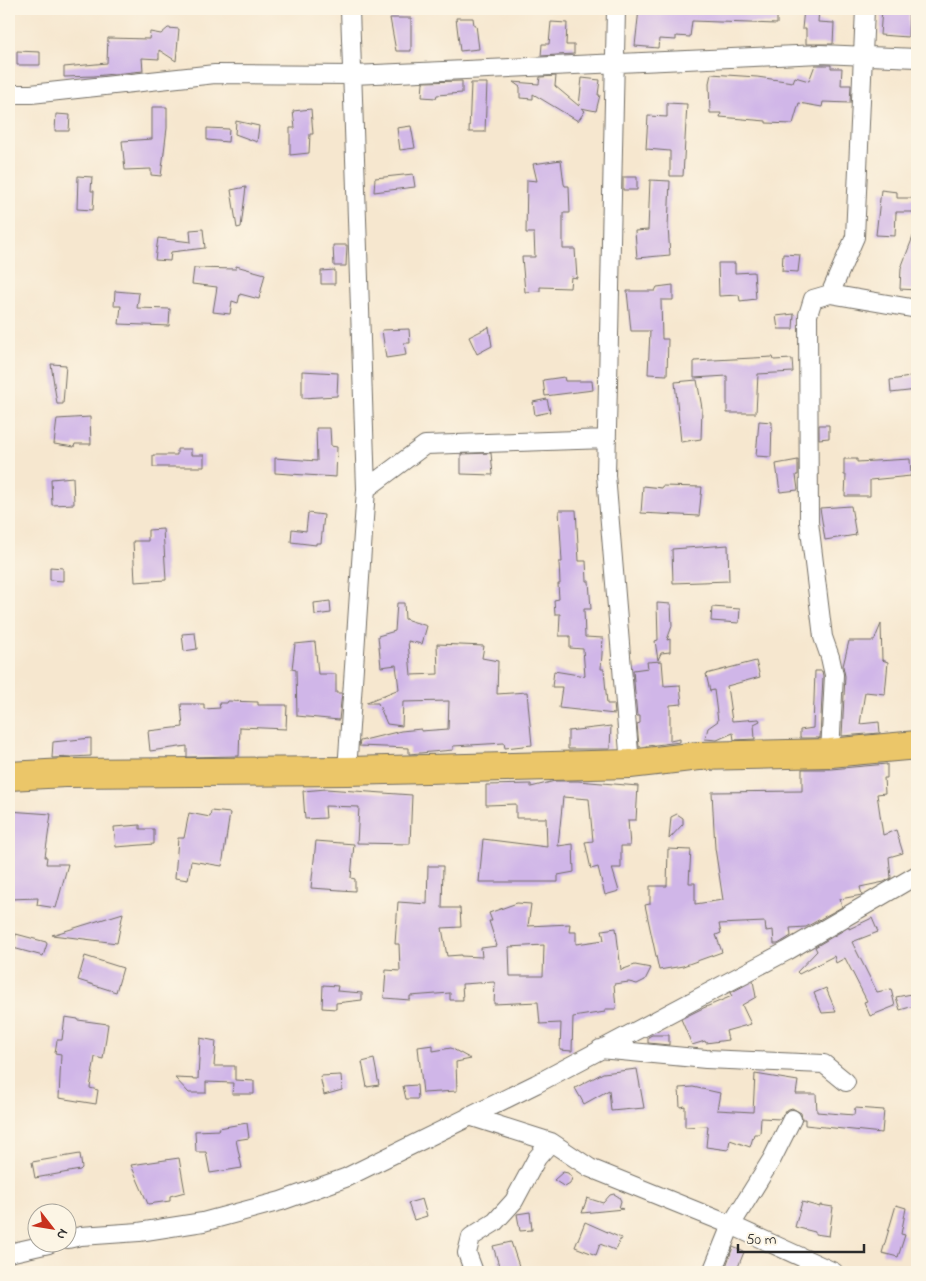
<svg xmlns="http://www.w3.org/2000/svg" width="926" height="1281" viewBox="0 0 926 1281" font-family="'Indie Flower',sans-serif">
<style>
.building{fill:#d0b6e8;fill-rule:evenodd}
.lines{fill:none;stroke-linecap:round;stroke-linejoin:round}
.street-casing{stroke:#726d64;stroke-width:20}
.highway-casing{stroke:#726d64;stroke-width:30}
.street{stroke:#fff;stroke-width:18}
.highway{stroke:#ebc669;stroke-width:28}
</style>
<rect width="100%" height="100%" fill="#fcf5e5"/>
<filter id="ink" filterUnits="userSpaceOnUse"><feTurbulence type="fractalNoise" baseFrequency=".02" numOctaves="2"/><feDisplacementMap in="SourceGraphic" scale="10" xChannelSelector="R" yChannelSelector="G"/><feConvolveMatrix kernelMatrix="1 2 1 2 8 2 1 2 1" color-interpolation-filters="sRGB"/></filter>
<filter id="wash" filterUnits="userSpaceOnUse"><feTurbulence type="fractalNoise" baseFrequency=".0096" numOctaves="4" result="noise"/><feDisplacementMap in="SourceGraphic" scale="20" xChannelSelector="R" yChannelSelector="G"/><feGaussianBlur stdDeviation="1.12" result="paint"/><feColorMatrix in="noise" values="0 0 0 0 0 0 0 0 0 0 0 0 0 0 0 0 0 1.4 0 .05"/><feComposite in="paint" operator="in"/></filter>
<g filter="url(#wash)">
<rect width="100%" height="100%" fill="#f6e7cf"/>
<g id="blocks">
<path class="building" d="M639,9H777V24L692,21L690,37L676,36V40L659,39L658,48L635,46Z
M804,9H819L818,22L834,23L833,44H806V29H802Z
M882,9H909L908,37L880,35Z
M390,18H411V51H396Z
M456,18H473L474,25H476L479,49L460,51Z
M551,22L567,23L566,45H574V54L541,56L542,44H549Z
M168,28L179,29L176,61L159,50V59L142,58L143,71L94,76L64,77V67L107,63L108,38L149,39L150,32L161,34Z
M17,51L40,52V65H17Z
M815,65H831V68H842L841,85H851L850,103L823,102L822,107L799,103L793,124L766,123V121L720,117L721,113H710L709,83L711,74L757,77L793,82L795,77L809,81Z
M556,76L555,86L579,106L582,78L600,80L598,95H600L596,111L581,108L585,111L578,121L533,94V99L520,98V87L513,82L539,84L540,77Z
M462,81V93L437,95L436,98L422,97L423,82Z
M471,83H487L485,132H469Z
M667,103L687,104L683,176H670V151L646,149L648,116L667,117Z
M152,107H167V128L161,176L151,175V169L125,170L122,141L152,139Z
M311,109L313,134H310L309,153L290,155V128H295L293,111Z
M56,114L70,115L69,131H55Z
M236,121L259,126L257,142L235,134Z
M411,126L415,148L400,150L397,128Z
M207,128L229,129L228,142L207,140Z
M561,160L564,184L565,186H569L570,213H563V249H575L577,278L571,277L570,288L540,287V291L525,292L522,257H535L534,233H526L527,180L537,181L533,164Z
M413,174L415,187L374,192L375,178Z
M78,176L92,177L91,191H94L93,210L77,209Z
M623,177H637V190H623Z
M650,180L670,181L668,227L670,255L637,258L635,231L648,230Z
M246,187L241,227L237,228L231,190Z
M881,190L897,192V198H916L915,212H896L895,236L876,235Z
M203,229L205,248L171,252L170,261L155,260L158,238L191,242L190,230Z
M916,229H917V290L900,289L901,268Z
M333,245H347L346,266H334Z
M783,254L800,255L798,272L782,271Z
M718,263H735V273L754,272L756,299L740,301L739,295L719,296Z
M236,266L265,274L259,299L240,294L238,303L232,301L230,314L213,312L217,287L192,284L194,268L236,269Z
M335,270V284H321V271Z
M673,285V300H661L662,339H668L667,375L648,374L650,331H631L627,291H655L657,287Z
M115,291L139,293L137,308L170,309L169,326L119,324L121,306H114Z
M794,314L793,329H778L776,316Z
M489,327L492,346L477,354L469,337Z
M409,329L410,343H404L406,355L386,358L382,330Z
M773,357L774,360L792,359L793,372L758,374L756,413H727V376L694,378V361Z
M51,364L66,365L63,404H57Z
M302,371L338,373L337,396L302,398Z
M917,376V390L891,393L890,380Z
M564,377L565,381H592L593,390L545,396L543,380Z
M697,380L702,408L701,439L681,442L675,382Z
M547,399L550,412L535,415L533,402Z
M90,417L91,444H75L74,447L54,444L57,419Z
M759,421L772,422L771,457L756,456Z
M819,425H829V438L819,439Z
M316,428H330L331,446L337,447L336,477L275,473V458L317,461Z
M177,449H191V455H204V467H153V455H177Z
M491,453L493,475L461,474V454Z
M844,459H857V462L910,459L911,476L870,480V496H845L846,475H844Z
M798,460V475H796L798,490L780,492L776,464Z
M73,477L74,504L52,505L51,479Z
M643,486L662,488V486L702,487L699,516L641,513Z
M851,506L856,535L825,540L820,508Z
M559,510H576L579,561H586L587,581H589L591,609H584L585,637L603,638L601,669H604L607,704H614L615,714L559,708L562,687H552L554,671L585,676L583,649L570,648V636H559L560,614H555L554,600L559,599L558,584H560L559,562H562Z
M308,513L324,515L321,543H316V545L291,542L292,529L306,531Z
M163,529L166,580L135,582L133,541H148V530Z
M728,545L729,581L673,583L672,549Z
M50,567L63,568V581L50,580Z
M330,601L331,613L315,615L314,603Z
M397,603H404L405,619L427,626L422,644L408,641L411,675L438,674L437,644L484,646L482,658L498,661L497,694L527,692L532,745L505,748L504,743L453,746V750L409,754V748L359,746L360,741L401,731L421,729V731L448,729L449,701L403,702L402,726L387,724L378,703H367V702L399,689L396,665L381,667L378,636L395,631Z
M657,603L671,604L672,626L667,640L670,639V652L661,653L658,660L655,641L658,640Z
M712,607L740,609L739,623L711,621Z
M881,624L882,660L888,662L885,694L865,692L860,724L879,722L880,733L842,736L845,676L843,666L849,641H874Z
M195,633L197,649L184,651L182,634Z
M315,642L318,674H336V693H342L339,720L297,716L296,670L292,669L295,644Z
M662,661L664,686L680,685L682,704L670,705V741L680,739V742L639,747L637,724L640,723V716H637L633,670L648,668L647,662Z
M756,661L760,677L727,686L732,721L759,719L760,721L754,724L755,739L734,740L733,733L717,740L705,739L708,728L718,721L714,690L710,691L706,674Z
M815,671H822L823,676L820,738H800V730L813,728Z
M228,701L258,702V705H287L286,729L240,727L239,756L187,757V746L150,751L148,731L183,727L181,704H204V709L220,708L219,703H227Z
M611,726L610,749H568V731Z
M91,738V756L52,758L53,742Z
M887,764V778H884L885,793L877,794L883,835L896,830L903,853L889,857L891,878L884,882L860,887L862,895L840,899L842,907L806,927L790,928L791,936L778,944H774L773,930L766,931L765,922L719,924L721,933L716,935L722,952L683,966L659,970L645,905L650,904V886H667L668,849L691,850L689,883H695V904L723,900L715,848L712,792L802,791V769H831Z
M555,781H578L638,786L636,820H628L630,846H621V868H612L619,891L605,895L598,867L591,869L585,842L593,841L589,799L563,797L558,846L573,844L574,872L558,875V882H479L483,839L547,847L546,818H516V804L486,805V785L531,784V787Z
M326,789L412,795L410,844L357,843L359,807L325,806L326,818L305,819L303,791Z
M9,811L51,814L45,857H47L46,864H68L56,908L37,905L38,898L10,899L12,853H9Z
M211,811L230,813L222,866L191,861L188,880L175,878L178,838H184L189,813L210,817Z
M677,814L683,818V824L669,839L671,817Z
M140,825V829H154V844L116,847L114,827Z
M316,841L354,844L351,878L355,879V891L311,888Z
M428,866H443L442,908H460L461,927L442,928L447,956L461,955V956L482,957L481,948L497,946L489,921H492L489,913L517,903L531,904L528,926L570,924L569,932H576V944L604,940L602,930L616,928L621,970L635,965L651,968L645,980L637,984L629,982L614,984L616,1009H605V1012L573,1017L572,1051L560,1050L561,1023L540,1024L538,1002L494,1004L495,984L494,982L462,984L463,1000H450V993L410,996V1000L384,998L386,970L400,971L399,944H395L398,902L427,904ZM544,945L543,976H510L509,947Z
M123,913L117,943L52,935Z
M872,918L878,932L852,942L877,992L891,989L895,1006L870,1016L864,1002L867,1001L845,958L836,963L834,956L799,974L797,972L817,951L815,947L849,927V929Z
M16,934L46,942L47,944L43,956L13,948Z
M85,956L123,968L116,992L78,980Z
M753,981L756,997L742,1005L751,1024L726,1031L728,1040L706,1043L705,1041L692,1045L681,1019L701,1009L732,996L730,993Z
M323,985L338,986L337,991L362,993V1000L336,1003V1009L322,1008Z
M826,988L836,1012L822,1013L814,993Z
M917,993V1005L900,1010L896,997Z
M65,1017L78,1019V1020L108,1024L103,1059L95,1057L90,1088L98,1090L96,1104L59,1098L61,1054L55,1053L57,1040H62Z
M652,1035H669V1045L648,1043V1037Z
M200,1038L216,1041L214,1066H235V1080L254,1081V1094H232L233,1083L206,1082V1093H189L175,1078L198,1079Z
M433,1045V1051L451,1048L471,1059L456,1062L457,1091L423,1093L418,1047Z
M374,1059L379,1085L367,1087L362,1062Z
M637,1069L644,1108L611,1111L609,1090L584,1104L575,1088L603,1073Z
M755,1074L798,1081L796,1094H816L817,1112L854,1115L855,1108L884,1110L882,1133L805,1125V1119H802L801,1113L792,1108L786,1110L780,1119L761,1118L760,1134H754L750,1147L730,1140L728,1150L706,1147L708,1126L685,1127V1106L680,1107L679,1088L693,1087L720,1093L717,1110L753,1112Z
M341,1075L342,1090L324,1095L320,1076Z
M417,1085L418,1099H406L403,1086Z
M247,1123L249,1138L236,1140L242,1168L210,1173L206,1152H196L195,1131L220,1130L219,1128Z
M80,1154L82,1168L80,1170L35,1178L32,1162Z
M179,1158L185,1192L170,1196V1201L148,1204L131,1165Z
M563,1172L568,1173L572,1178L570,1184L565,1187L554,1180Z
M614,1194L619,1197L621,1201L619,1208L623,1209L582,1213L587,1198L603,1203L610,1195Z
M422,1199L427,1216L414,1220L408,1203Z
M802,1202L820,1207V1205L833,1207L829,1236L815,1234V1232L795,1227Z
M896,1205L906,1208L901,1234L905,1235L898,1257L882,1253Z
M530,1212L532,1230L520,1231L517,1214Z
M585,1222L621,1238L615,1250L600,1244L596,1255L575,1247Z
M511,1242L521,1272H501L493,1246Z
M733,1247L744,1252L736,1272L725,1269Z"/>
</g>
</g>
<g filter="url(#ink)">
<use href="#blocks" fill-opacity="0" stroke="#726d64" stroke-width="1"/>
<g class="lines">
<defs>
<path id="street" d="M616,9L606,475L630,764
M9,94H31L215,74L353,75L820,54L917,58
M830,294L917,309
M366,489L425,445L607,439
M830,753L834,675L830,657L823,637L809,522L808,315L813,299L830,294L855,237L865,9
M347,771L366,489L350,9
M600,1049L706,1059L824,1064L846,1082
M469,1116L551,1142L590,1168L731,1225L834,1272
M68,1239L81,1236L139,1232L203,1222L281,1201L345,1178L536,1084L787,951L917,875
M9,1253L49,1244
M474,1272L467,1253L471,1237L495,1222L514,1201L537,1158L551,1142
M712,1272L731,1225L772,1159L792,1119"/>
<path id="highway" d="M9,776L65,773L347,771L630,764L699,756L830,753L917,745"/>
</defs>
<use href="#street" class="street-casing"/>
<use href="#highway" class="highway-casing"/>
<use href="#street" class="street"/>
<use href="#highway" class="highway"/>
</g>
</g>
<rect width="926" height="1281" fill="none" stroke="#fcf5e5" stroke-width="30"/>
<g transform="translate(52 1228) rotate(121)"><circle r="24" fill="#fcf5e5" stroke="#a8a49b"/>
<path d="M0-4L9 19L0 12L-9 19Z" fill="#c8321e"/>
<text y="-8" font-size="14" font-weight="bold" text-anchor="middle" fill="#2b2b2b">N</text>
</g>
<path d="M738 1244v8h126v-8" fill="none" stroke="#2b2b2b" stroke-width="2.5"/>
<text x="746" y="1244" font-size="15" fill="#2b2b2b" stroke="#fcf5e5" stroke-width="4" paint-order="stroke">50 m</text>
</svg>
